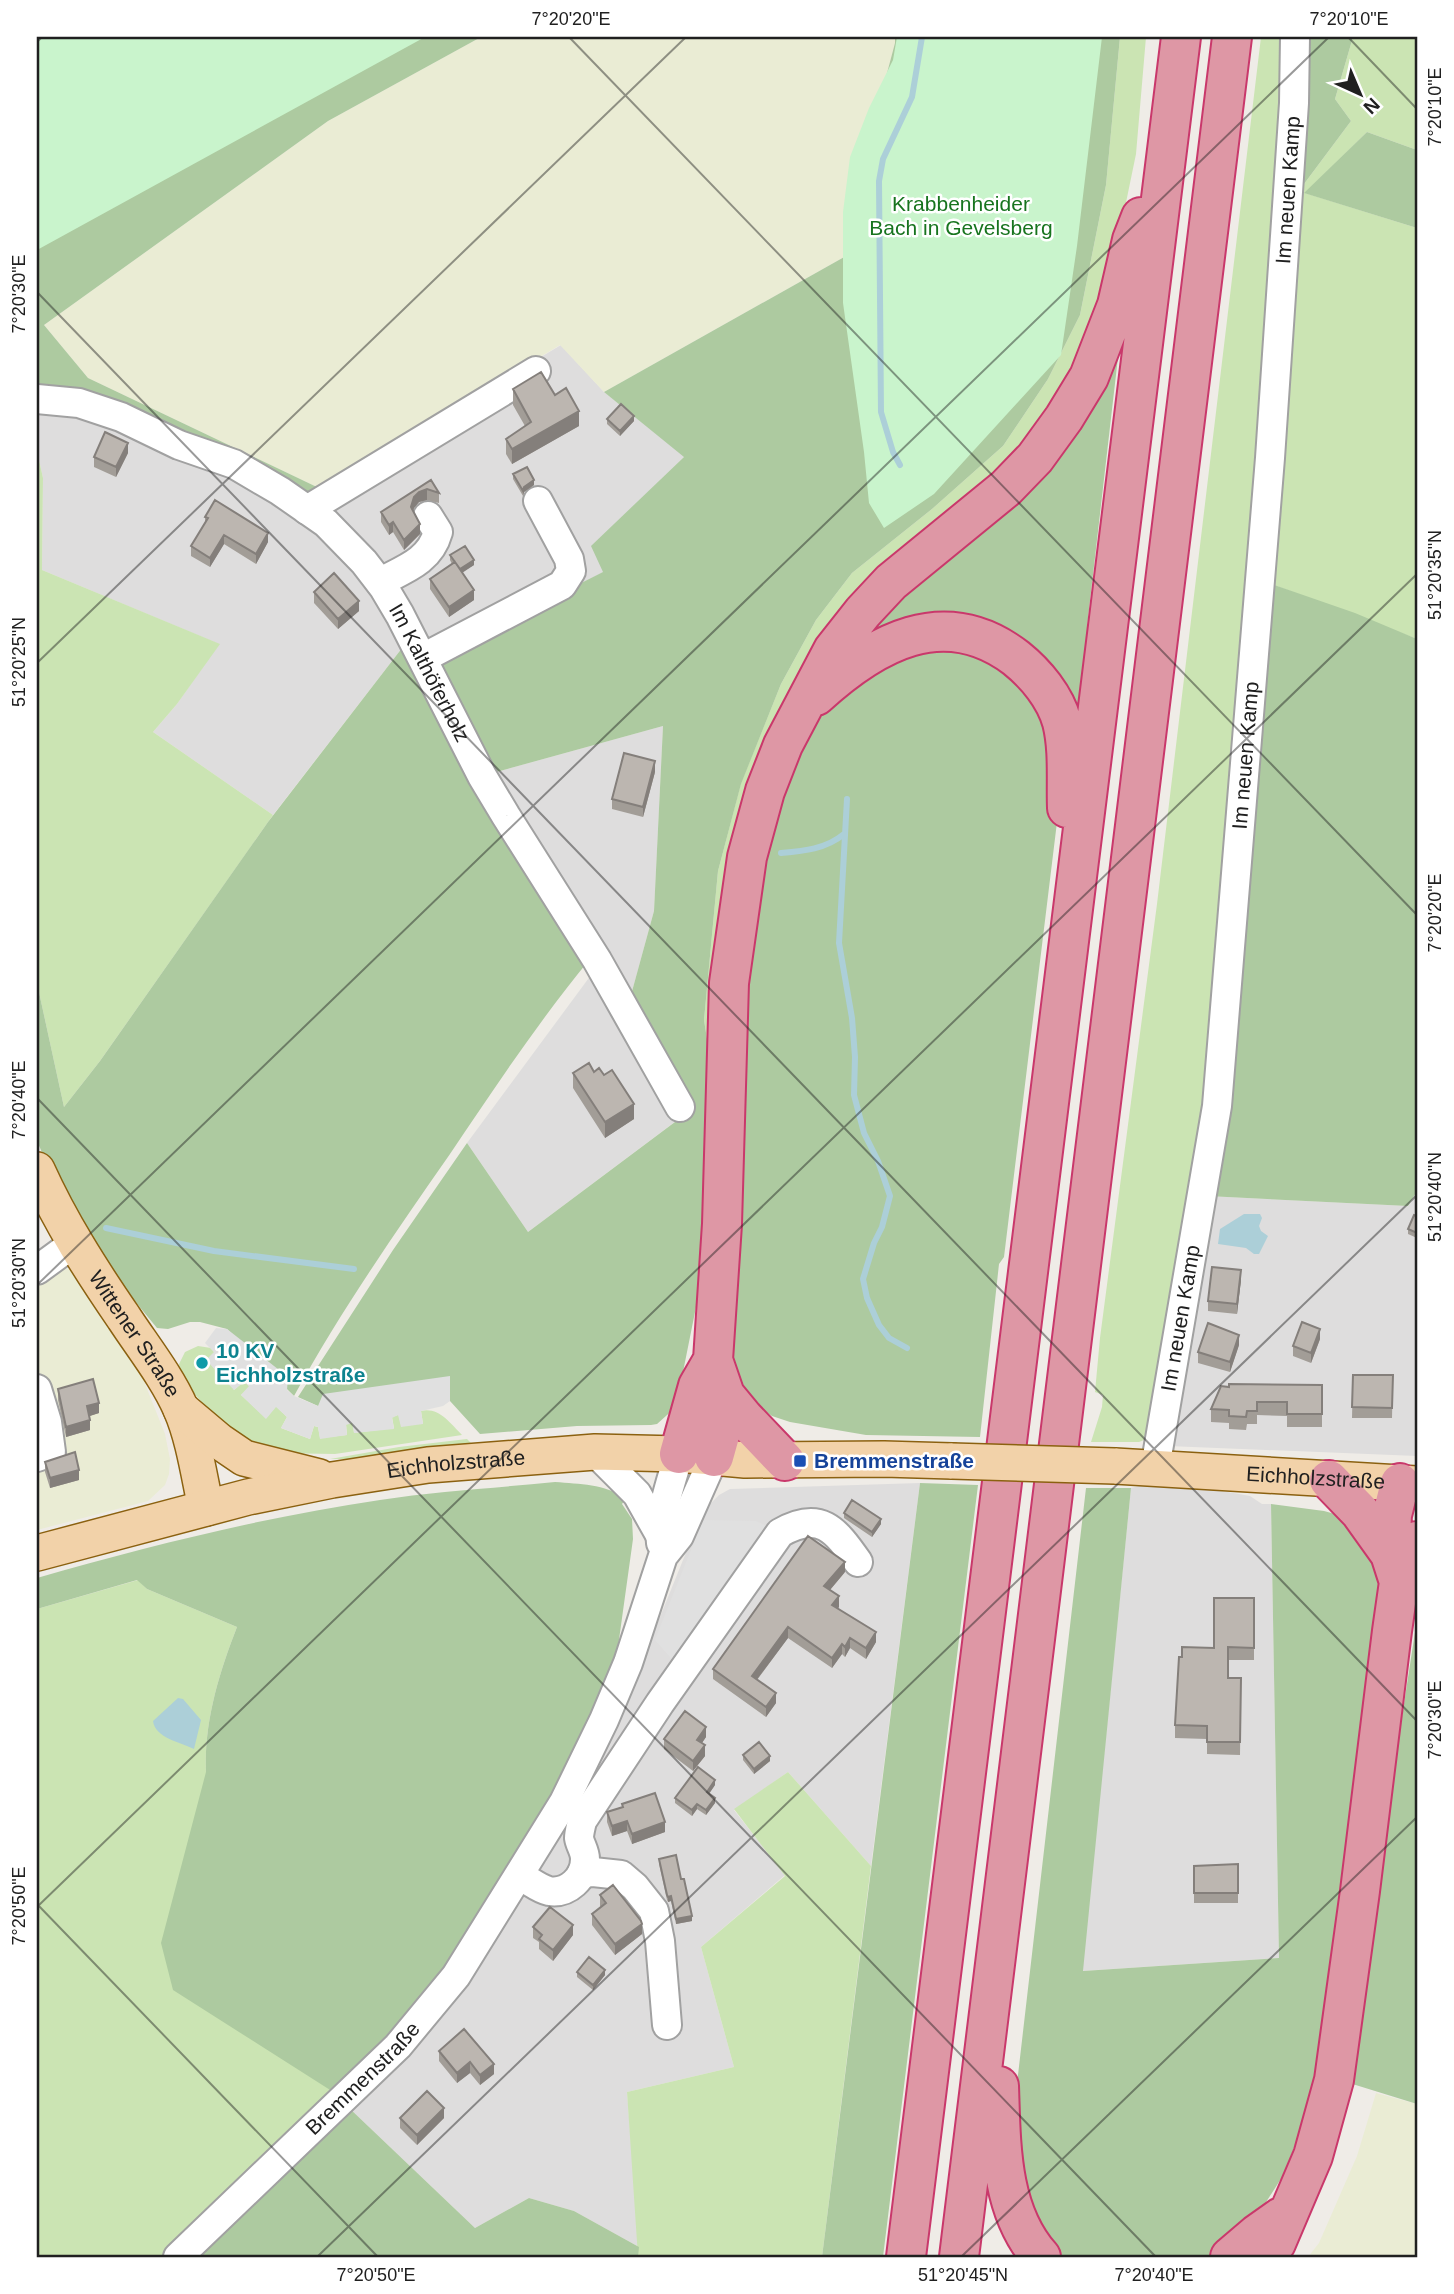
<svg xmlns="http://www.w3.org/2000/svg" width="1454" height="2294" viewBox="0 0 1454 2294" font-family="Helvetica,sans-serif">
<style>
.residential{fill:#dedddd}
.farmland{fill:#eaecd4}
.grass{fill:#cbe4b3}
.forest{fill:#adcaa0}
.park{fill:#c9f4cc}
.parking{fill:#e0e0e0}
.water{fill:#accfd8}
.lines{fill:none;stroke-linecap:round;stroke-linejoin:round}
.stream{stroke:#accfd8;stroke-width:6}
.minor-casing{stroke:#a1a1a1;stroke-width:32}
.major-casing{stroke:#8b6110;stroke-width:38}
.highway-casing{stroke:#c9386b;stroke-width:42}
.minor{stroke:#fff;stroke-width:28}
.major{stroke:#f2d2a9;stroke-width:35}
.highway{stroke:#de97a5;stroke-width:38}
.major-bridge-casing{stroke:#8b6110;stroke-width:38;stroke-linecap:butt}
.major-bridge{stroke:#f2d2a9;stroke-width:35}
.wall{fill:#a29d97}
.shaded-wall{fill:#847f7b}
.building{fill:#bcb6b0;stroke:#847f7b;stroke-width:2}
.ticks{fill:none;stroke:#202020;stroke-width:2;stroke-opacity:0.45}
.culture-dot{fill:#0f9aa8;stroke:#fff;stroke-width:2.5}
.transit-dot{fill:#1a4fb4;stroke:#fff;stroke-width:2.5}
.labels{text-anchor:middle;stroke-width:5;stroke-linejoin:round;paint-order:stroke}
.street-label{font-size:21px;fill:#202020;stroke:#fff}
.park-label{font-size:21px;fill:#17741e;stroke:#fff}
.culture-label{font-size:21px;font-weight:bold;fill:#0d838f;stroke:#fff;text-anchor:start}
.transit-label{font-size:21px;font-weight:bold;fill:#164399;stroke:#fff;text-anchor:start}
.neatline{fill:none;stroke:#202020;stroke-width:2.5}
.ticks-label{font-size:18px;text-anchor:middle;fill:#202020}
</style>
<rect width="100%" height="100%" fill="#efece7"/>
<path class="residential" d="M561,345L604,392L685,456L592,546L604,572L431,659L332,520L321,489Z
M37,404L76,410L236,475L323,527L409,639L273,815L153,732L177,704L219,644L42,570L43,478L37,451Z
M663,726L654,911L628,1006L489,774Z
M594,971L680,1118L528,1232L467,1143Z
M1417,1191V1456L1168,1446L1207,1196L1408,1206Z
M920,1483L871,1866L788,1772L734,1810L785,1875L701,1947L734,2067L627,2092L639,2247L574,2211L529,2198L475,2228L347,2106L643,1659L700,1518L707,1507L719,1495L730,1489Z
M1145,1485L1222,1491L1250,1496L1262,1504H1271L1279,1958L1082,1971L1131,1488Z"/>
<path class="farmland" d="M481,37H895V43L853,201L846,256L604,392L560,345L321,489L88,378L44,325L328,121Z
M58,1268L71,1269L88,1287L143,1379L165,1434L170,1459L169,1474L165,1485L148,1501L37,1530V1277Z
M1376,2093L1417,2104V2257H1308L1319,2243L1357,2156Z"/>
<path class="grass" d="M1120,37H1146L1136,154L1103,314L1022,461L839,628L715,1090L704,1020L718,871L741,783L781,684L816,620L852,573L932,509L1003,446L1048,379L1080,315L1106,185Z
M1261,37H1289L1209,1113L1161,1382L1144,1440L1139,1442H1091L1102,1407L1103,1395L1095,1392L1100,1338L1157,904Z
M1353,37H1417V150L1367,132L1305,193L1417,228V639L1266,582L1290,272L1304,184L1351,121L1335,99Z
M37,451L43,478L42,570L220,644L177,704L153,732L273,815L100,1061L64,1107L37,983Z
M198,1346L211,1348L214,1352L234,1390L244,1381L250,1387L241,1395L266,1418L276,1406L287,1417L281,1428L310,1439L314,1426L318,1427L320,1438L347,1435L346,1424L353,1422L354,1433L394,1428L392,1417L398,1415L423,1424L421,1411C439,1407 450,1423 462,1435L335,1454L271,1453L231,1434L188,1387L180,1372L179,1364L185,1352Z
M467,1439L472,1444L349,1459H330L399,1447Z
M138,1580L147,1589L237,1627C219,1673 204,1722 206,1772L338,2095L171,2257H37V1609Z
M788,1772L871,1866L822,2257H638L627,2092L734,2067L701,1947L785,1876L734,1809Z"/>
<path class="forest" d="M37,37H481L328,121L44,325L88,378L321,489L313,503L37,386Z
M895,37H1120L1106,185L1080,315L1048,379L1003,446L932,509L852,573L816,620L781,684L741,784L718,871L704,1020L715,1090L708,1247L676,1407L657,1424L651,1425L577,1426L480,1434L450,1401V1377L318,1406L298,1397L393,1250L467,1143L528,1232L687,1113L628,1006L654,911L663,726L489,774L431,659L603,572L591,546L684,457L604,392L846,256L853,201L895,43Z
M1304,37H1353L1335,99L1351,121L1304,184L1298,176Z
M1367,132L1417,150V228L1304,193Z
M1120,340L1088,618L1080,738L1021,646L844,651Z
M1266,582L1355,613L1417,639V1191L1408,1206L1207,1196Z
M409,639L590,959C539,1021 495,1087 450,1154C395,1233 340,1312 294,1396L227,1329L200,1322H190L168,1329L157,1328L97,1255L61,1196L37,1141V983L64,1107L100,1061L268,822Z
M957,643L1033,686L1062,781L1004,1257L999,1264L980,1437L866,1435L790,1422L772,1416L739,1392L731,1349L752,914L768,830L794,762L820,716L851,683L890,653Z
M555,1482C580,1484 604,1484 626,1498L622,1504L632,1519L633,1539L617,1654L597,1706L529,1843L453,1968L338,2095L173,1990L161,1943L206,1772C204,1722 219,1673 237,1627L147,1589L137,1580L37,1609V1578C149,1546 264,1517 380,1500C438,1491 497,1488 555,1482Z
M920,1483L978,1485L883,2257H822Z
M1086,1488H1131L1083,1971L1279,1958L1271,1504L1324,1511L1335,1514L1358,1533L1381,1576L1361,1812L1308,2110L1284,2174L1252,2224L1213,2257H1048L1010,2144Z
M1417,1619V2104L1346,2082Z
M347,2106L475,2228L529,2198L574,2211L639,2247L638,2257H190Z"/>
<path class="park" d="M37,37H425L37,250Z
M897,37H1102L1077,246L1061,355L934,494L884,528L869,503L864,452L843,303V212L850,157L869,108L893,60Z"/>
<path class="parking" d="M216,1328L227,1329L288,1377L287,1390L294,1396L318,1406L323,1394L450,1376V1401L443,1406L421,1411L423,1424L401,1427L398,1415L392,1418L394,1429L354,1433L352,1423L346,1425L347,1435L320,1439L318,1427L314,1426L310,1439L281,1428L287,1417L276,1407L266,1419L241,1395L249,1386L244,1382L234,1390L206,1360L214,1352L205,1343Z
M703,1520L756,1521L773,1529L676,1664L655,1640Z"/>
<path class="water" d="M1244,1214H1260L1262,1218L1259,1226L1261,1231L1268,1236L1259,1254H1254L1246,1248L1218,1244L1220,1229Z
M178,1698L183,1699L201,1720L194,1749C180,1742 155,1738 153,1721Z"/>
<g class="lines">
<path class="stream" d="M900,465L893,452L881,412L879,181L883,159L912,97L922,37
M847,799L839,943L852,1018L855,1057L854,1095L864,1133L878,1161L890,1196L882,1227L874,1243L863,1279L867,1298L879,1325L889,1338L907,1348
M781,853C804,851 826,849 844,834
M106,1228L214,1251L354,1269"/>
<defs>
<g id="minor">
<path id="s1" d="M37,399L79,403L121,417L179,445L234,464L280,491L326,523L364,562L384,588L400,615L482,776L506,816L597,960L680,1107"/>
<path d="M307,510L536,371"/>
<path d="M380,582C405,569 430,561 438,532L428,516"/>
<path d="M423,658L562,585L571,571L569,559L538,501"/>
<path d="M37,1270L74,1243"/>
<path d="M37,1389L47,1422L51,1452L37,1457"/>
<path d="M595,1452L637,1494L660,1535"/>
<path id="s2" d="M1155,1468L1217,1106L1270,458L1294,103L1295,37"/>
<path d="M661,1543C658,1517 672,1479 679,1454"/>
<path d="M582,1873L593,1872L621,1875L635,1887L654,1911L660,1941L667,2025"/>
<path d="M520,1876C529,1880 539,1889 549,1891C568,1894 585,1878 585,1859C585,1851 580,1845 579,1838C579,1833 581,1826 582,1821L660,1703L780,1533C820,1510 835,1529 858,1562"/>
<path id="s3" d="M178,2257L398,2046L456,1976L564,1802L604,1720L628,1663L663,1556L679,1536L714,1457"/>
</g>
<g id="major">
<path id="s4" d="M37,1170C61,1223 91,1270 124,1318C143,1347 167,1377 181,1409C194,1439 199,1476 206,1508"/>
<path d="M181,1409L219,1441L244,1458L319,1477"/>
<path id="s5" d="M1115,1466L1417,1484"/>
<path id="s6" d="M37,1553L248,1497L332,1480L428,1465L595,1452L679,1454L745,1460L884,1459L952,1461"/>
</g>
<path id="highway" d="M816,696C874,643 944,603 1016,658C1036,674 1055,697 1062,722C1069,750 1066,780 1067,808
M679,1454L698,1386L713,1360
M714,1457L724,1421L725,1395
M785,1461L744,1418L725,1395L713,1360L722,1224L729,983L747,857L765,791L783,745L833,650L863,612L891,582L1006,488L1035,458L1064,418L1089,377L1117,305L1132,240L1141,217
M1329,1480L1360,1512L1390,1554
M1399,1582L1390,1554L1392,1515L1400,1483
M999,2086C1001,2145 1000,2211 1041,2257
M906,2257L1181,37
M959,2257L1232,37
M1230,2257L1257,2234L1281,2217
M1265,2257L1276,2243L1313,2156L1334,2080L1360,1891L1392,1631L1399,1582L1413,1561L1417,1541"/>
</defs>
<use href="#minor" class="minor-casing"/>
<use href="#major" class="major-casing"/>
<use href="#highway" class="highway-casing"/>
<use href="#minor" class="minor"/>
<use href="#major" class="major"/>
<use href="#highway" class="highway"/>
<defs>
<path id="major-bridge" d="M952,1461L1115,1466"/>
</defs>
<use href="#major-bridge" class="major-bridge-casing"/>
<use href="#major-bridge" class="major-bridge"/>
</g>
<path class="wall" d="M513,389L579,426L512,464L506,454V439L525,426L513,405Z
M607,419L634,421L620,436L607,424Z
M128,453L116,477L94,467V457Z
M513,474L534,485L524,492L523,496L513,479Z
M431,480L439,493V503L427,500L419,502L414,508L413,510L420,534L404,550L393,532L389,535L381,522V512Z
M205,517L268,542L256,564L224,544L210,567L191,556V546L205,524Z
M450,555L474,565L462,572L474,600L449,617L430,589V579L452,564L450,560Z
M314,592L359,611L338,629L314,603Z
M655,772L643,817L612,809V799Z
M594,1072L604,1075L634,1119L605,1138L573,1088V1073Z
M1417,1216V1238L1408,1234V1229Z
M1241,1280L1237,1314L1208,1311V1301Z
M1417,1304V1327L1416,1326V1306Z
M1320,1339L1311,1363L1293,1356V1346Z
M1239,1345L1230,1372L1198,1363V1352Z
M1353,1375H1393L1392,1418H1352Z
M1322,1385V1427H1287V1416L1257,1415V1424H1247L1246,1430L1229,1429V1423L1211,1422V1409L1229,1387Z
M58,1389L99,1413L89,1416L90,1430L66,1437L58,1400Z
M45,1462L79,1480L50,1488L45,1472Z
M844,1513L881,1524L872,1537L844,1518Z
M845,1572L830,1590L839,1607L838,1608L876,1642L866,1659L850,1648L845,1657L842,1654L832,1668L788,1638L757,1680L776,1703L766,1717L713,1679V1669Z
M1254,1598V1660H1228V1678H1241L1240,1755L1207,1754V1739L1175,1738V1725L1182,1657L1214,1648Z
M706,1737L702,1743L705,1756L693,1771L664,1749V1739Z
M743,1755L770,1761L754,1774L743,1760Z
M715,1785L709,1793L715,1803L706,1815L697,1809L692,1816L675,1803V1798Z
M622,1804L665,1832L632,1844L627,1831L612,1836L607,1822V1812L622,1807Z
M659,1859L681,1879L692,1921L676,1924L671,1901L668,1902L667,1900L659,1864Z
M1238,1864V1903H1194V1866Z
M600,1895L642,1934L615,1955L592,1925V1914L601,1907L600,1906Z
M533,1927L573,1935L553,1961L539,1949V1942L533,1938Z
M577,1972L605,1975L593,1990L577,1977Z
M464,2029L494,2074L480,2085L470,2073L457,2083L439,2061V2051Z
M400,2118H444L417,2145L400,2128Z"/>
<path class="shaded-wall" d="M579,411V426L512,464V449Z
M634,416V421L620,436V431Z
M128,443V453L116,477V467Z
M534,480V485L524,492L523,496V491L524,487Z
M427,489V500L419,502L414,508L411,517V507L414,497L419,492Z
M393,522V532L389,535V525Z
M420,524V534L404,550V540Z
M268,533V542L256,564V554Z
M224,535V544L210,567V558Z
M474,560V565L459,575V569Z
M474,590V600L449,617V607Z
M359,601V611L338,629V619Z
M655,761V772L643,817V807Z
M634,1104V1119L605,1138V1122Z
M1241,1270V1280L1237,1314V1304Z
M1320,1329V1339L1311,1363V1353Z
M1239,1335V1345L1230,1372V1362Z
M99,1403V1413L87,1417V1406Z
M90,1420V1430L66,1437V1427Z
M79,1470V1480L50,1488V1478Z
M881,1519V1524L872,1537V1532Z
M845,1562V1572L824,1597V1586Z
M839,1596V1607L832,1615V1605Z
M788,1627V1638L752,1686V1676Z
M876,1632V1642L866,1659V1648Z
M850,1638V1648L845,1657V1647Z
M842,1644V1654L832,1668V1658Z
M776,1693V1703L766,1717V1707Z
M706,1727V1737L697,1750V1740Z
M705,1745V1756L693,1771V1761Z
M770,1756V1761L754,1774V1769Z
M715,1780V1785L707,1797V1792Z
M715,1798V1803L706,1815V1810Z
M697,1804V1809L692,1816V1810Z
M627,1821V1831L612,1836V1826Z
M665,1822V1832L632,1844V1834Z
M671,1896V1901L668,1902V1897Z
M692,1916V1921L676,1924V1919Z
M642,1924V1934L615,1955V1944Z
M573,1925V1935L553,1961V1950Z
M605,1970V1975L593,1990V1985Z
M470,2062V2073L457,2083V2073Z
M494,2064V2074L480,2085V2075Z
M444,2108V2118L417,2145V2135Z"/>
<path class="building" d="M541,372L555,395L566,388L579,411L512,449L506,439L531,422L513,389Z
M621,404L634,416L620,431L607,419Z
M105,432L128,443L116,467L94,457Z
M527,467L534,480L524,487L523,491L513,474Z
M431,480L439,493L427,489L419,492L414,497L411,507L420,524L404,540L393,522L389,525L381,512Z
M215,500L268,533L256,554L224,535L210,558L191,546L208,518L205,517Z
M465,546L474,560L460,569L450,555Z
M455,562L474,590L449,607L430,579Z
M334,573L359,601L338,619L314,592Z
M624,753L655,761L643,807L612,799Z
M589,1063L594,1072L599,1068L604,1075L612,1070L634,1104L605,1122L573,1073Z
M1414,1215L1417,1216V1233L1408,1229Z
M1212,1267L1241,1270L1237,1304L1208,1301Z
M1302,1322L1320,1329L1311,1353L1293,1346Z
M1208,1323L1239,1335L1230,1362L1198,1352Z
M1353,1375H1393L1392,1408L1352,1407Z
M93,1379L99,1403L87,1406L90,1420L66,1427L58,1389Z
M1229,1384L1322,1385V1414H1287V1402H1257V1411H1247L1246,1417L1229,1416V1410L1211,1409L1221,1386L1229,1387Z
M75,1452L79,1470L50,1478L45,1462Z
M852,1500L881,1519L872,1532L844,1513Z
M808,1536L845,1562L824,1586L839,1596L832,1605L876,1632L866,1648L850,1638L845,1647L842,1644L832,1658L788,1627L752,1676L776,1693L766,1707L713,1669Z
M1214,1598H1254V1648L1228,1647V1678H1241L1240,1742H1207V1726L1175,1725L1179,1657H1182V1647L1214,1648Z
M685,1711L706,1727L697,1740L705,1745L693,1761L664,1739Z
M759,1742L770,1756L754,1769L743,1755Z
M698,1767L715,1780L707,1792L715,1798L706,1810L697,1804L692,1810L675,1798Z
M655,1793L665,1822L632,1834L627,1821L612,1826L607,1812L623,1807L622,1804Z
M676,1855L681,1879H684L692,1916L676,1919L671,1896L668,1897L667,1895L659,1859Z
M1238,1864V1893H1194V1866Z
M613,1885L641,1921L642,1924L615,1944L592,1914L606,1903L600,1895Z
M550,1907L573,1925L553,1950L539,1939L542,1935L533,1927Z
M589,1957L605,1970L593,1985L577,1972Z
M464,2029L494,2064L480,2075L470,2062L457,2073L439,2051Z
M427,2091L444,2108L417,2135L400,2118Z"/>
<path class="ticks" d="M569,37L1417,915M1348,37L1417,109M37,42L42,37M37,292L1417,1721M37,663L686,37M37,1098L1156,2257M37,1285L1329,37M37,1904L378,2257M37,1907L1417,574M317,2257L1417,1195M961,2257L1417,1817"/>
<circle class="culture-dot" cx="202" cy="1363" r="7"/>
<rect class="transit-dot" x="793" y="1454" width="14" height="14" rx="3.5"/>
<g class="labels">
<g class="street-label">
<text dy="7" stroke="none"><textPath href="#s2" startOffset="1286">Im neuen Kamp</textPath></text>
<text dy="7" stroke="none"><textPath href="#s1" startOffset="502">Im Kalthöferholz</textPath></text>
<text dy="7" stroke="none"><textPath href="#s2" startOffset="719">Im neuen Kamp</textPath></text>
<text dy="7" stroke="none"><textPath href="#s2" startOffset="152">Im neuen Kamp</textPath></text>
<text dy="7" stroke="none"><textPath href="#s4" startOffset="191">Wittener Straße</textPath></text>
<text dy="7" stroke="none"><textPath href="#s6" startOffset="429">Eichholzstraße</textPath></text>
<text dy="7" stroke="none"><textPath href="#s5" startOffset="201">Eichholzstraße</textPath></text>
<text dy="7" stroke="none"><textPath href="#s3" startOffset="257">Bremmenstraße</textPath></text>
</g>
<g class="park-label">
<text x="961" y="211">Krabbenheider<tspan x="961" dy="24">Bach in Gevelsberg</tspan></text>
</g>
<g class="culture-label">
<text x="216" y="1358">10 KV<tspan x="216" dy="24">Eichholzstraße</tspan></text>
</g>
<g class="transit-label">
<text x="814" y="1468">Bremmenstraße</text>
</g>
</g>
<rect width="1454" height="2294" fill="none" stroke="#ffffff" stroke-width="77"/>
<g transform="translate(1360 94) rotate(136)" stroke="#ffffff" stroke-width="5" paint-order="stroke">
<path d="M0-5L12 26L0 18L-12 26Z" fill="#202020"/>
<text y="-10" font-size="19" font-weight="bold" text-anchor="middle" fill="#202020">N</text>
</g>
<rect x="38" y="38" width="1378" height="2218" class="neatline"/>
<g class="ticks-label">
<text x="571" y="25">7°20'20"E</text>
<text x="1349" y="25">7°20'10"E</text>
<text transform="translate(1435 107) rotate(-90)" y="6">7°20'10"E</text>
<text transform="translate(19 294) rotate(-90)" y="6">7°20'30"E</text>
<text transform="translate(1435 575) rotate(-90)" y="6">51°20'35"N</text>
<text transform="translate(19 662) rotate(-90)" y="6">51°20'25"N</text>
<text transform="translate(1435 913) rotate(-90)" y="6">7°20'20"E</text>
<text transform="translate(19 1100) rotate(-90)" y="6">7°20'40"E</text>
<text transform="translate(1435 1197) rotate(-90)" y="6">51°20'40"N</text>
<text transform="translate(19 1283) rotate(-90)" y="6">51°20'30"N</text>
<text transform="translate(1435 1720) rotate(-90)" y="6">7°20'30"E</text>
<text transform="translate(19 1906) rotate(-90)" y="6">7°20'50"E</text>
<text x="376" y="2281">7°20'50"E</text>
<text x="963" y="2281">51°20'45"N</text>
<text x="1154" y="2281">7°20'40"E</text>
</g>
</svg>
